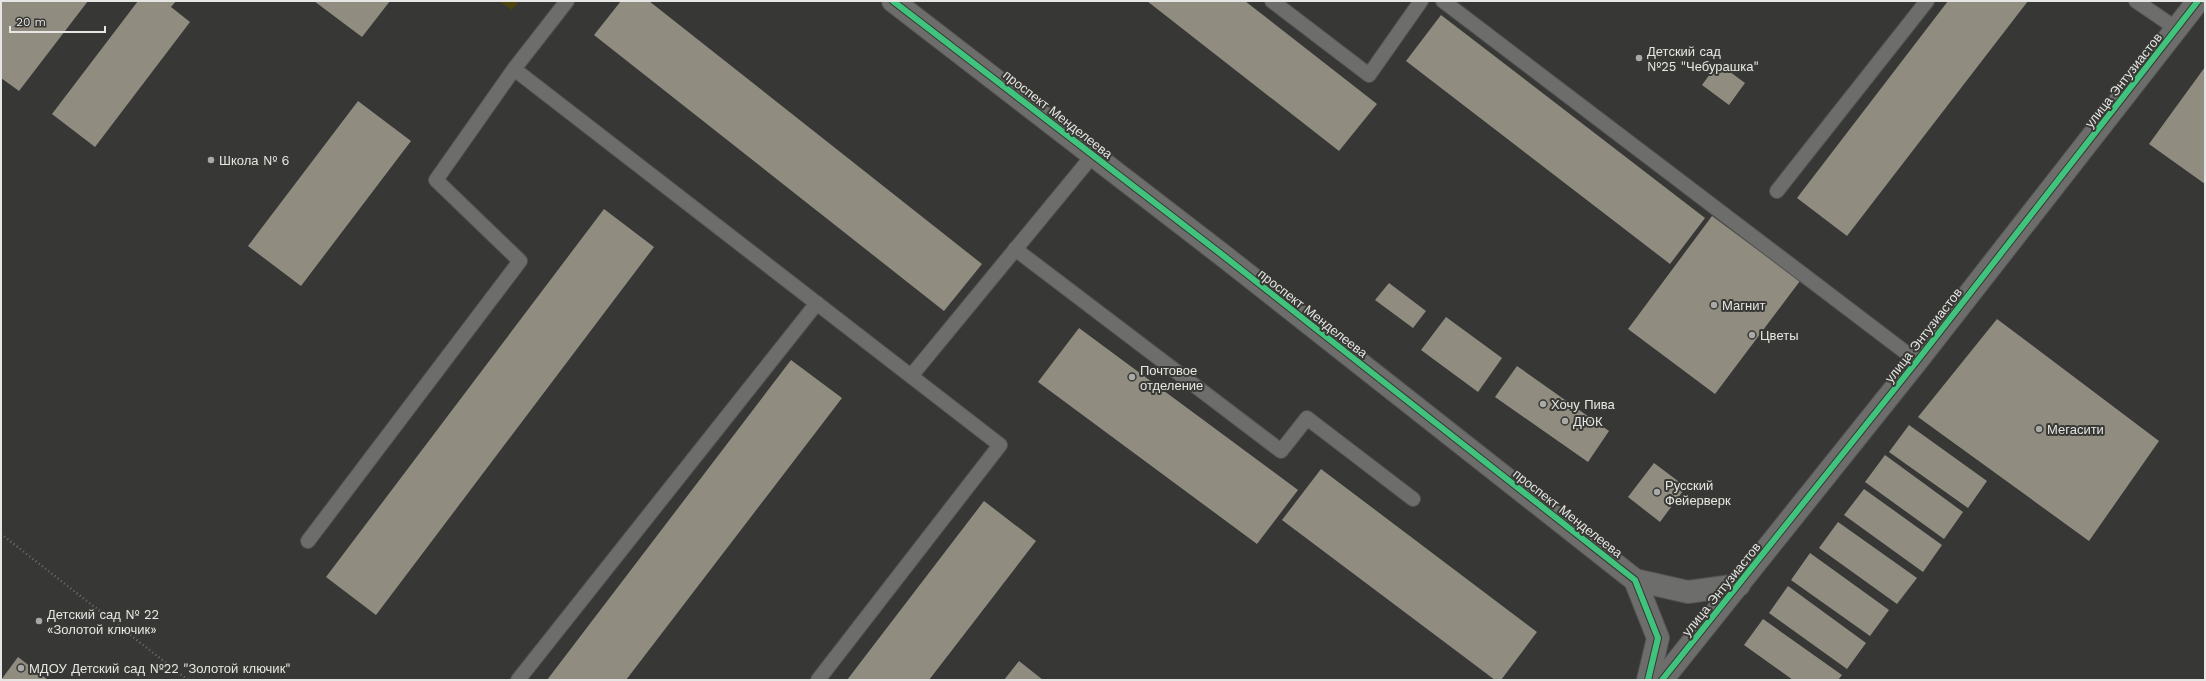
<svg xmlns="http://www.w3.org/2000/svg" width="2206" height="681" viewBox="0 0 2206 681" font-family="'Work Sans',sans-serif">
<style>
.green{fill:#4d430d}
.building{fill:#908d80}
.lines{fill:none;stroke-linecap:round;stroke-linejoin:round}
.service-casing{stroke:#535352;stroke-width:16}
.minor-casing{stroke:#535352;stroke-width:24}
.tertiary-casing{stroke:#535352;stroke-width:24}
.path{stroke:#6e6e6d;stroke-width:2.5;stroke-dasharray:1 3;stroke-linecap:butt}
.service{stroke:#6d6d6c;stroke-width:14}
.minor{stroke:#6d6d6c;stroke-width:22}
.tertiary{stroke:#6d6d6c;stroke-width:22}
.cycleway-casing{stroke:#383835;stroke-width:8}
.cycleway{stroke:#40c37c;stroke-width:6}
.poi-dot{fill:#a9a9a7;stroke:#383835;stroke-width:1.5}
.labels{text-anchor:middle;stroke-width:4;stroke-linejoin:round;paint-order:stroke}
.poi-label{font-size:13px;fill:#e6e6e4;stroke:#383835;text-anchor:start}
.street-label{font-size:13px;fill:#e6e6e4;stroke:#383835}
</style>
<rect width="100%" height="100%" fill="#373736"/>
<path class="green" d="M499,1H519L512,10Z"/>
<path class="building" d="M1,1H88L19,91L1,78Z
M138,1H176L171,7L190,22L95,147L52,114Z
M314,1H390L362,37Z
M621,1H649L982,264L944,311L594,35Z
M1147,1H1245L1377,104L1339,151Z
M1948,1H2028L1847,236L1797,198Z
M1441,15L1705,218L1670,264L1406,61Z
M1718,63L1745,83L1729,105L1702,85Z
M2205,67V184L2149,144Z
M358,101L411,141L301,286L248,246Z
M604,209L654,247L376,615L326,577Z
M1712,216L1800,281L1715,394L1628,329Z
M1389,283L1426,311L1413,328L1375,300Z
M1446,317L1502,358L1478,392L1421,350Z
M1997,319L2159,441L2089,541L1918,417Z
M1079,328L1298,490L1257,544L1038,382Z
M791,360L842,398L626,680H547Z
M1517,366L1609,431L1588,462L1495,397Z
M1909,425L1987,481L1968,508L1889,452Z
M1885,455L1963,512L1944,539L1865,482Z
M1654,463L1686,487L1660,522L1628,497Z
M1321,469L1537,632L1501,680H1495L1282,520Z
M1864,489L1942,545L1923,572L1844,515Z
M984,501L1036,541L929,680H847Z
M1838,522L1917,578L1897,604L1819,548Z
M1810,553L1889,610L1870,636L1791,580Z
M1788,586L1866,643L1847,669L1769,613Z
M1763,619L1842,675L1838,680H1793L1744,645Z
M18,657L48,680H1Z
M1019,661L1043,680H1004Z"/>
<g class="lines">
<defs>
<path id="service" d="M567,1L514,69L1000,445L818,680
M1272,1L1369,75L1421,1
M1443,1L1917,361
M2136,1L2177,29
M1777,191L1927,1
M1015,249L1281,451L1307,418L1413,499
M911,376L1093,155
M308,541L520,261L436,180L514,69
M518,680L817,303"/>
<path id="minor" d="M1635,580L1688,592L1739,585
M1662,680L1917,361L2198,1"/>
<path id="tertiary" d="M893,1L1225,257L1635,580L1658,638L1648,680"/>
</defs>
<use href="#service" class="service-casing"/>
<use href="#minor" class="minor-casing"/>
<use href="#tertiary" class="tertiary-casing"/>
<path class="path" d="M1,534L188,680"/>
<use href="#service" class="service"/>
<use href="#minor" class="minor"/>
<use href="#tertiary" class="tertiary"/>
<defs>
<path id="cycleway" d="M893,1L1225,257L1635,580L1658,638L1648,680
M1662,680L1917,361L2198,1"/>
</defs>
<use href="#cycleway" class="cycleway-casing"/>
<use href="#cycleway" class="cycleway"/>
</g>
<g class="poi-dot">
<circle cx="1639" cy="58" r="4"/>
<circle cx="211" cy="160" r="4"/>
<circle cx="1714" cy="305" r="4"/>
<circle cx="1752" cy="335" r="4"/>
<circle cx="1132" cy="377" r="4"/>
<circle cx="1543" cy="404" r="4"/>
<circle cx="1565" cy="421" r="4"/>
<circle cx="2039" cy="429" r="4"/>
<circle cx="1657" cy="492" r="4"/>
<circle cx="39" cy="621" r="4"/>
<circle cx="21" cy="668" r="4"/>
</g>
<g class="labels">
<g class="poi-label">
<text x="1647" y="56">Детский сад<tspan x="1647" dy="15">№25 "Чебурашка"</tspan></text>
<text x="219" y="165">Школа № 6</text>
<text x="1722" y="310">Магнит</text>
<text x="1760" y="340">Цветы</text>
<text x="1140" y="375">Почтовое<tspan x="1140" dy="15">отделение</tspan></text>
<text x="1551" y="409">Хочу Пива</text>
<text x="1573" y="426">ДЮК</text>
<text x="2047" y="434">Мегасити</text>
<text x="1665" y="490">Русский<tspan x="1665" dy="15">Фейерверк</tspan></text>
<text x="47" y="619">Детский сад № 22<tspan x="47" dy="15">«Золотой ключик»</tspan></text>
<text x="29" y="673">МДОУ Детский сад №22 "Золотой ключик"</text>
</g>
<g class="street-label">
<text transform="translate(2123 80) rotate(-52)" y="5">улица Энтузиастов</text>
<text transform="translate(1058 114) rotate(38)" y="5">проспект Менделеева</text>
<text transform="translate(1313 313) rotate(38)" y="5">проспект Менделеева</text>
<text transform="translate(1923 335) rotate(-52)" y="5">улица Энтузиастов</text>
<text transform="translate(1568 513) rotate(38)" y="5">проспект Менделеева</text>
<text transform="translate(1721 589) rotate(-51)" y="5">улица Энтузиастов</text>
</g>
</g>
<rect width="2206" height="681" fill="none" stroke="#e6e6e4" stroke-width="4"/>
<path d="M10 26v6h95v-6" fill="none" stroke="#e6e6e4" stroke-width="2"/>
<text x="16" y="26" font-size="12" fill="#e6e6e4" stroke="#383835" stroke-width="3" paint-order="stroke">20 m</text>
</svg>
